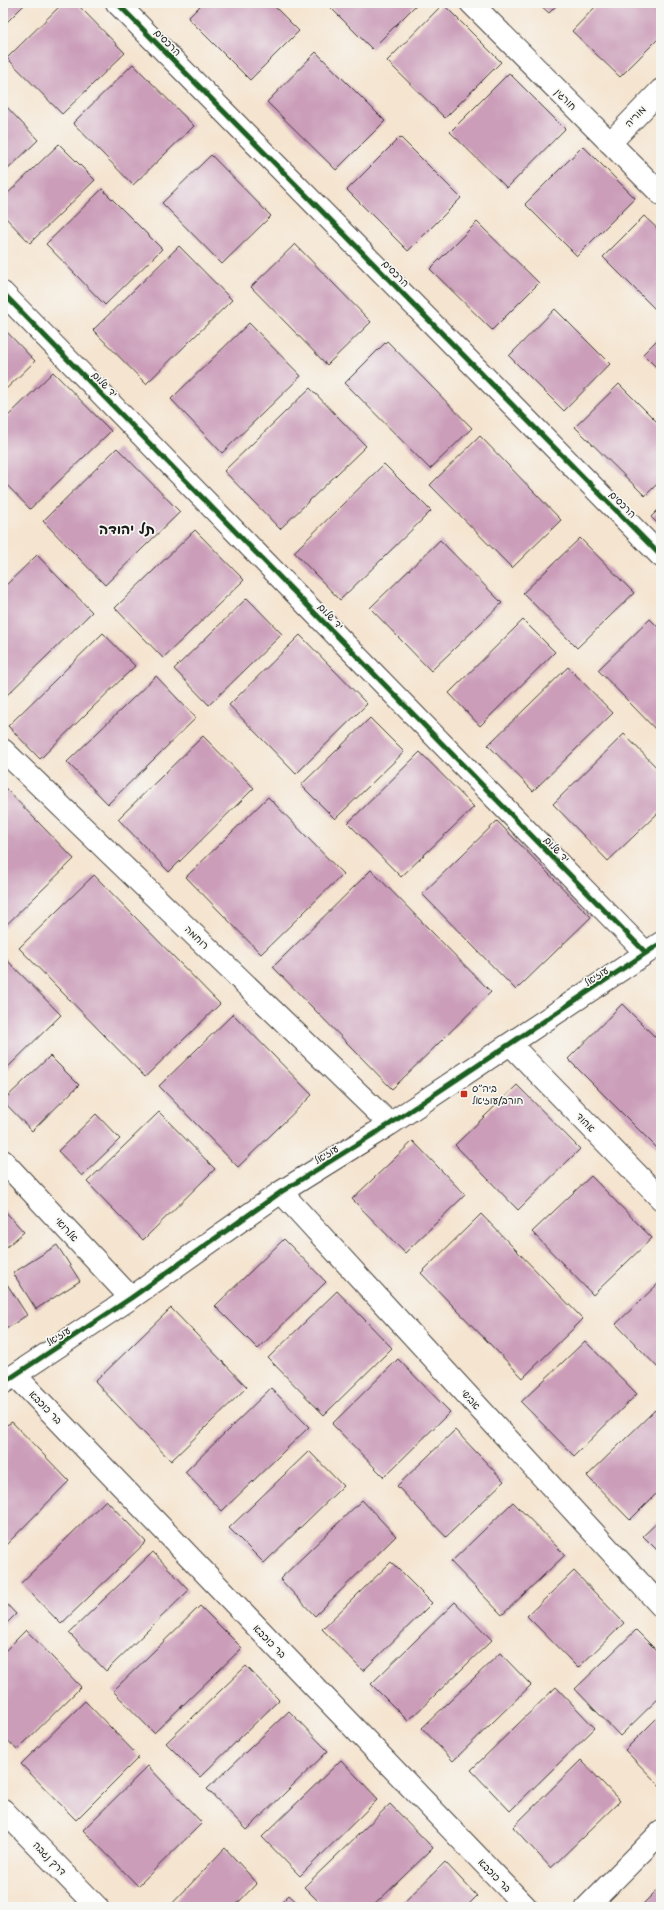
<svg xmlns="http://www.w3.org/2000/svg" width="664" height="1910" viewBox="0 0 664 1910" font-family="'Shantell Sans','Playpen Sans Hebrew',sans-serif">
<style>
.building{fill:#cb9db9}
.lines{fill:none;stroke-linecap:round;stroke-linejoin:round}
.minor-casing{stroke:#3d3a37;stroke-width:24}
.minor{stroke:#fff;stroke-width:22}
.cycleway-casing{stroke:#f6f6f2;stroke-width:8}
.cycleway{stroke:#1b5e20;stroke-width:5}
.poi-dot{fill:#c8321e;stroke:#f6f6f2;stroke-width:1.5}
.labels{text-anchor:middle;stroke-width:3.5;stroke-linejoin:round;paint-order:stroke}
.street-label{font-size:10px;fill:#1c1c1c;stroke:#f6f6f2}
.poi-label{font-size:10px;fill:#1c1c1c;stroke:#f6f6f2;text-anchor:start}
.district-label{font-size:14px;font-weight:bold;fill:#1c1c1c;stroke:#f6f6f2}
</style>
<rect width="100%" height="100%" fill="#f6f6f2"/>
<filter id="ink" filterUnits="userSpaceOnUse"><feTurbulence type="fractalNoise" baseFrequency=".025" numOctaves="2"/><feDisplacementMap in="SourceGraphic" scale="8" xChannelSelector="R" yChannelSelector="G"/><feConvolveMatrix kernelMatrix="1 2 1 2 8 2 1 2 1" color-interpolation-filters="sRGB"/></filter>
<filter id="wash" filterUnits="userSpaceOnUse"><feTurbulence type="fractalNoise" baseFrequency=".012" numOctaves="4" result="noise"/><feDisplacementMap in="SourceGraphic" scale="16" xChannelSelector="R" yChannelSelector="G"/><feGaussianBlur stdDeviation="0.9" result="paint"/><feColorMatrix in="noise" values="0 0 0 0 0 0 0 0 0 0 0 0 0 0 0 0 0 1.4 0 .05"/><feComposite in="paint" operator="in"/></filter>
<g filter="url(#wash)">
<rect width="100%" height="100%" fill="#f5e4cf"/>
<g id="blocks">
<path class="building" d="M3,3H26L3,26Z
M63,3H76L125,53L62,114L7,58Z
M203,3H271L299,31L250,80L188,18Z
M326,3H418L372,49Z
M538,3H559L549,13Z
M599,3H661V36L620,77L572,31Z
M443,4L501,62L445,118L387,61Z
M316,52L385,121L336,170L267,102Z
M133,64L194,126L133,185L73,123Z
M509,73L565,129L507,188L450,132Z
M3,103L38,140L3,174Z
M400,137L461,198L408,251L347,190Z
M59,144L95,180L30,243L3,215V198Z
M583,146L635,198L577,256L525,204Z
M211,155L271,216L222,264L162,203Z
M102,189L162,249L105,305L46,244Z
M644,216L661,232V311L659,313L603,257Z
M477,222L539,283L492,330L430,269Z
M295,244L371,322L327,365L251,287Z
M179,246L232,300L146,384L93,330Z
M555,309L610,364L564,411L509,356Z
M249,323L301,376L222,453L171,399Z
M3,328L35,361L3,392Z
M661,336V372L643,354Z
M387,341L472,428L430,469L345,383Z
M53,372L111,431L30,509L3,481V421Z
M619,384L661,426V480L645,496L575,427Z
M310,388L366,446L280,529L224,471Z
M480,436L561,520L512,568L430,485Z
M117,448L180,512L105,585L43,521Z
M384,464L431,511L340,600L294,552Z
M661,507V527L651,517Z
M195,530L244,580L163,658L115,608Z
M580,538L634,593L577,648L523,593Z
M440,540L502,603L431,671L370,608Z
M37,555L92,612L3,699V588Z
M247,598L282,634L209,705L174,669Z
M650,619L661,630V735L598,670Z
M523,620L555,652L480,726L449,693Z
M103,633L135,666L40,759L8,726Z
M300,635L367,704L296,774L229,705Z
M568,667L613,713L533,791L488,745Z
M156,676L196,718L108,804L67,762Z
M370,718L404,752L335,819L301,785Z
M624,734L661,772V810L608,861L553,804Z
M203,736L254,788L169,872L118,819Z
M420,752L474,807L401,877L348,823Z
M4,787L74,859L3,928V789Z
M268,797L343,874L261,954L186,877Z
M497,821L591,917L516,990L422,894Z
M371,870L491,992L392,1089L273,967Z
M94,875L220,1004L145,1077L19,948Z
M3,956L61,1015L3,1072Z
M622,1004L661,1043V1152L568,1059Z
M233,1014L312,1095L238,1167L159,1086Z
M50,1056L79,1085L32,1131L3,1101Z
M517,1085L580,1149L518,1210L455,1145Z
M159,1112L215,1169L143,1240L87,1182Z
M96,1114L120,1139L82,1176L58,1151Z
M413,1141L465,1195L405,1253L352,1199Z
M591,1176L652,1238L593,1295L532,1232Z
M3,1209L24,1232L3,1250Z
M481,1214L583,1319L523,1378L421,1273Z
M284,1239L326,1282L258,1349L215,1306Z
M57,1245L80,1281L36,1309L13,1273Z
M3,1278L27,1315L3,1331Z
M661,1281V1371L616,1324Z
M337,1291L392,1348L324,1415L268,1358Z
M171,1308L247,1387L171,1461L95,1382Z
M585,1341L637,1394L574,1456L521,1402Z
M398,1359L450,1412L384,1477L332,1424Z
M271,1388L309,1427L222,1511L185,1472Z
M655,1410L661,1416V1489L630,1520L587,1476Z
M12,1422L69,1481L3,1548V1427Z
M455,1430L504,1481L446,1537L397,1486Z
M309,1451L343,1486L264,1563L229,1528Z
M106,1500L146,1542L61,1624L21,1583Z
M362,1500L396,1536L315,1616L280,1579Z
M513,1502L565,1555L502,1615L451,1562Z
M661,1519V1554L643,1536Z
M153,1552L189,1590L106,1671L69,1633Z
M391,1562L432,1603L363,1671L322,1629Z
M574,1571L624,1623L578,1668L527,1616Z
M3,1600L16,1614L3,1627Z
M455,1602L492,1640L408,1721L371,1684Z
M200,1606L242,1648L154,1733L113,1691Z
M26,1630L81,1687L17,1750L3,1735V1653Z
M636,1630L661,1655V1696L620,1736L575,1689Z
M500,1653L531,1685L453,1761L422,1728Z
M246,1666L279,1700L200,1777L166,1743Z
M556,1687L595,1728L510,1811L471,1770Z
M85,1701L139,1757L76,1820L21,1764Z
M289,1711L328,1751L247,1830L207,1789Z
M661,1714V1787L625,1750Z
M341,1760L378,1799L300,1876L262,1837Z
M581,1760L620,1801L551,1868L513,1827Z
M148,1766L202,1823L138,1886L83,1830Z
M390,1804L433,1848L372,1907H324L304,1887Z
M225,1848L257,1883L234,1907H169Z
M445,1862L477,1896L466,1907H399Z
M661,1886V1907H640Z
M289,1895L302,1907H277Z"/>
</g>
</g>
<g filter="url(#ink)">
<use href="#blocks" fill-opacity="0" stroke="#3d3a37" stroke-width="1"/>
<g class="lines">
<defs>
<path id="minor" d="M117,3L661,556
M471,3L661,194
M610,143L661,90
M3,293L646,953
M3,750L390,1124
M511,1045L661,1199
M3,1161L131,1298
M281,1192L661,1606
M15,1375L526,1907
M3,1383L131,1298L281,1192L390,1124L661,943
M3,1810L97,1907
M587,1907L661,1832"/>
</defs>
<use href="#minor" class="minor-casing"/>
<use href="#minor" class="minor"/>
<defs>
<path id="cycleway" d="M117,3L661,556
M3,293L646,953
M3,1383L131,1298L281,1192L390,1124L661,943"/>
</defs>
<use href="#cycleway" class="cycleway-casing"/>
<use href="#cycleway" class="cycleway"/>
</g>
</g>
<rect class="poi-dot" x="460" y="1090" width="8" height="8" rx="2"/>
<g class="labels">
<g class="street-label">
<text transform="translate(168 42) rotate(45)" y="4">הרכסים</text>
<text transform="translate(566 99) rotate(45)" y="4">חורגין</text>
<text transform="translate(635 116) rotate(-46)" y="4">מוריה</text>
<text transform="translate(396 273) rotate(45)" y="4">הרכסים</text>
<text transform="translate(105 384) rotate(46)" y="4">יד שלום</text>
<text transform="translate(623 504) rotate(45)" y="4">הרכסים</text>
<text transform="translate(331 616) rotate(46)" y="4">יד שלום</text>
<text transform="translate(557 849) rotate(46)" y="4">יד שלום</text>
<text transform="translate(197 937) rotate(44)" y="4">רוחמה</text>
<text transform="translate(596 976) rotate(-34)" y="4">עוזיאל</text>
<text transform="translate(586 1122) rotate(46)" y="4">אהוד</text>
<text transform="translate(326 1154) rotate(-32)" y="4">עוזיאל</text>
<text transform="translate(67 1229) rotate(47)" y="4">אלרואי</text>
<text transform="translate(58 1336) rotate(-33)" y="4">עוזיאל</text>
<text transform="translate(471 1399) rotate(47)" y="4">אבישי</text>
<text transform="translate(46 1407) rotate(46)" y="4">בר כוכבא</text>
<text transform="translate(270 1641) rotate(46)" y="4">בר כוכבא</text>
<text transform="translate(50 1858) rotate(46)" y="4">דרך נגבה</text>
<text transform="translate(495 1875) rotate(46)" y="4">בר כוכבא</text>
</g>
<g class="poi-label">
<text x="472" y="1092">ביה״ס<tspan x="472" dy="12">חורב/עוזיאל</tspan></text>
</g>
<g class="district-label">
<text x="127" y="534">תל יהודה</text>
</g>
</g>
<rect width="664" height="1910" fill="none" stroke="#f6f6f2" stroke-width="16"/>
</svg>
